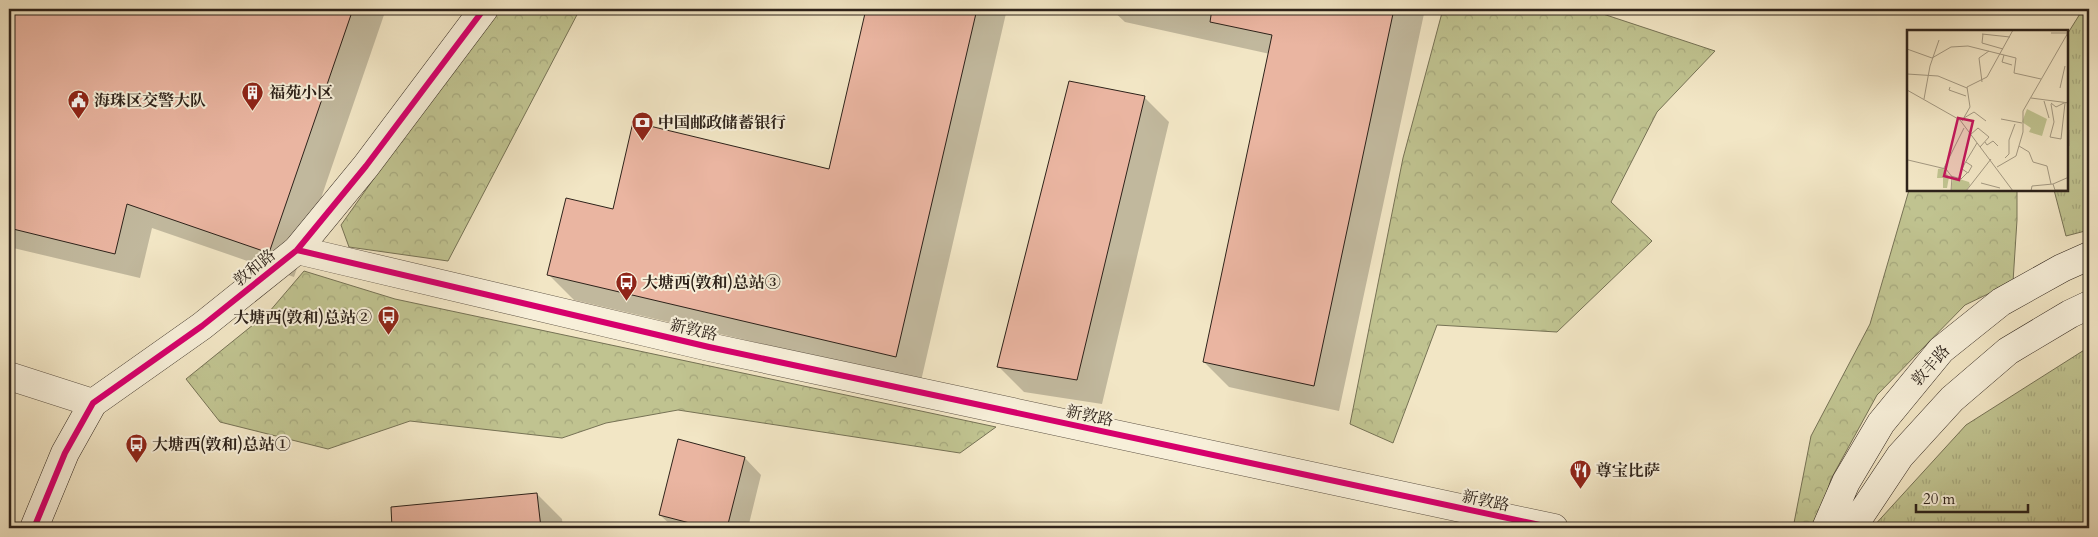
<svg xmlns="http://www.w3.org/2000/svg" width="2098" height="537" viewBox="0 0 2098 537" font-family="Cardo,'Noto Serif SC',serif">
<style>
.grass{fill:url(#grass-tufts);stroke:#767255}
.forest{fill:url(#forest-crowns);stroke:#767255}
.shadow{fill:#0003}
.building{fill:#eab5a1;stroke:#2d221a}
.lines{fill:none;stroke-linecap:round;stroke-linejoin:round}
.street-casing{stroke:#5e5345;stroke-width:29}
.secondary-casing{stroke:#2d221a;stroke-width:29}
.street{stroke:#f7efd9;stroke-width:28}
.secondary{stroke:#f7efd9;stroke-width:28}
.cycleway-casing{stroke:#f7efd9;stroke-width:9}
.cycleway{stroke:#d6006c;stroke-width:6}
.labels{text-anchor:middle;stroke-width:4;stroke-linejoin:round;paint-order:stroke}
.poi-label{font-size:16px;font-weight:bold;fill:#2d221a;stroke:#f7efd9;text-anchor:start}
.street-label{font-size:16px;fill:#2d221a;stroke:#f7efd9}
.inset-road{fill:none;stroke:#a39881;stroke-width:1}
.view{fill:#c2185b;fill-opacity:0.15;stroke:#c2185b;stroke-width:2.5}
.inset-edge{fill:none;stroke:#2d221a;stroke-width:2.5}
</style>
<defs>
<pattern id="grass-tufts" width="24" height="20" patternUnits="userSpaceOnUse" patternTransform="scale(1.25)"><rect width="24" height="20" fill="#c0c390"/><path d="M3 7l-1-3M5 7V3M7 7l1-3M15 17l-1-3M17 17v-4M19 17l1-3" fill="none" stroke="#a5a77c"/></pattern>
<pattern id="forest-crowns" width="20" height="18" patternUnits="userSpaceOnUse" patternTransform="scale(1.25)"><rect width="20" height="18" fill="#c0c390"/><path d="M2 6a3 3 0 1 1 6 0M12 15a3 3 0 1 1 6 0" fill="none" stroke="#a5a77c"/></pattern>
</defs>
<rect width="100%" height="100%" fill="#f2e6c5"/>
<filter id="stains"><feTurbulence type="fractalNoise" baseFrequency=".004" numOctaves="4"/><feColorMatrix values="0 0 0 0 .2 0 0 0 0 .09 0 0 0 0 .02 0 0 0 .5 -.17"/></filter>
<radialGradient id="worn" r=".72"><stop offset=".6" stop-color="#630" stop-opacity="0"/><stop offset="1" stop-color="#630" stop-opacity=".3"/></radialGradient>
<path class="grass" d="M2083,9H2089V230L2066,236L2054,190H2067V43L2068,33Z
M2089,347V528H1872L1966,425Z"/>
<path class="forest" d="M496,9H580L448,261L349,247L341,225L462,54Z
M1443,9H1588L1715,51L1657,112L1611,202L1652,241L1557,332L1437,325L1393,443L1350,424L1403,158Z
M1909,190H2017V220L2013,282L1965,305L1877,395L1831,479L1816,528H1793L1811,436L1870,324Z
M304,271L395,299L996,427L960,453L678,410L606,423L562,438L410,421L328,449L220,422L186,379L269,312Z"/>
<path class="shadow" d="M9,9H203L172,142L179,144L225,9H386L294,277L152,228L140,278L9,247Z
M867,9H1007L921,381L574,300L549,275L614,210L830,170Z
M1111,9H1425L1339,411L1229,387L1204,362L1270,54L1125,22Z
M1144,97L1169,122L1102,404L1024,392L999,367Z
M745,458L761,475L748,528H674L660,515Z
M537,494L562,519L563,528H406L404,507Z"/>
<path class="building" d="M9,9H353L269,253L127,204L115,254L9,228Z
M866,9H977L896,357L547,275L566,198L613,209L633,122L829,169Z
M1212,9H1394L1314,386L1203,362L1272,35L1210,22Z
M1069,81L1145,96L1077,380L997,367Z
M678,439L745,457L727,528H709L659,515Z
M537,493L541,528H392L391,507Z"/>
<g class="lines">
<defs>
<path id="street" d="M297,250L709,347L1554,528
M9,376L93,403"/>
<path id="secondary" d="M34,528L65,453L93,403L202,326L297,250L366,166L484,9
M1826,528L1846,482L1881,423L1941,350L2001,302L2062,268L2089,256
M1852,528L1900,456L1952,399L2008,351L2070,314L2089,305"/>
</defs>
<use href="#street" class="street-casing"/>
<use href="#secondary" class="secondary-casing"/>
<use href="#street" class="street"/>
<use href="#secondary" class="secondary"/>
<defs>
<path id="cycleway" d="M297,250L709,347L1554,528
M34,528L65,453L93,403L202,326L297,250L366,166L484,9"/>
</defs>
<use href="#cycleway" class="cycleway-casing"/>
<use href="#cycleway" class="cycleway"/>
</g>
<defs>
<symbol id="building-pin" viewBox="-11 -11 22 30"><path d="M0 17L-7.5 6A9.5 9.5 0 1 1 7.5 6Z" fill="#8f2418" stroke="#f7efd9"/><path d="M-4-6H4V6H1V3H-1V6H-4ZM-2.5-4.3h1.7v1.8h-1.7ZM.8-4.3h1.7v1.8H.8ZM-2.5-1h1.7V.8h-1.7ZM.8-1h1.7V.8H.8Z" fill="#fff"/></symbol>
<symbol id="civic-pin" viewBox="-11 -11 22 30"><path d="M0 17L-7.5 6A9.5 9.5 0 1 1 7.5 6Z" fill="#8f2418" stroke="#f7efd9"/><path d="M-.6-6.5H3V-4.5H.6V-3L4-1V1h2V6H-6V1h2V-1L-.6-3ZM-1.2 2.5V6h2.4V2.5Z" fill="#fff"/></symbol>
<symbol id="bank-pin" viewBox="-11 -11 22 30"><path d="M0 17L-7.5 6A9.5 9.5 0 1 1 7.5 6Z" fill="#8f2418" stroke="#f7efd9"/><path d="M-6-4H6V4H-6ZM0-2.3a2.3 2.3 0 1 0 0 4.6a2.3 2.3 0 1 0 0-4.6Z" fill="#fff"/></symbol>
<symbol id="bus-pin" viewBox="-11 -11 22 30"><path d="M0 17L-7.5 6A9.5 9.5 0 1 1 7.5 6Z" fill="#8f2418" stroke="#f7efd9"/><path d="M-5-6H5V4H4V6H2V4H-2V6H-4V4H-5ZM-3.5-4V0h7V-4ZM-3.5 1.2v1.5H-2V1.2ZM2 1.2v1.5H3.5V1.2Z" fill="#fff"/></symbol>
<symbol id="restaurant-pin" viewBox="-11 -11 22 30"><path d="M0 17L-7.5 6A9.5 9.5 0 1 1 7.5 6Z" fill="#8f2418" stroke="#f7efd9"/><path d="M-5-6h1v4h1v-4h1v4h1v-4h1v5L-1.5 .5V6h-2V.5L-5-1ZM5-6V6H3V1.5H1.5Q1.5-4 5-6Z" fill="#fff"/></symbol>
</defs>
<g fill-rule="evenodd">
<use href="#building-pin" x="240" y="80" width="25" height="34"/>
<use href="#civic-pin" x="66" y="88" width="25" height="34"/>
<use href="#bank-pin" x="630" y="110" width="25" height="34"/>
<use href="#bus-pin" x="614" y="270" width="25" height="34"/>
<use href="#bus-pin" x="376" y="304" width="25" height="34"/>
<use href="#bus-pin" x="124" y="432" width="25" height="34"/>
<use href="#restaurant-pin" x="1568" y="458" width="25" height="34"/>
</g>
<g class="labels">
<g class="poi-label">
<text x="269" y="98">福苑小区</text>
<text x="94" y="106">海珠区交警大队</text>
<text x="658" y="128">中国邮政储蓄银行</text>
<text x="642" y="288">大塘西(敦和)总站③</text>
<text x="372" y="323" text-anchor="end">大塘西(敦和)总站②</text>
<text x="152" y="450">大塘西(敦和)总站①</text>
<text x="1596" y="476">尊宝比萨</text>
</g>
<g class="street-label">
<text transform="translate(254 267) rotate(-39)" y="6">敦和路</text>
<text transform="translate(694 329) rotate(13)" y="6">新敦路</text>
<text transform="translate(1930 365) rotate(-48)" y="6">敦丰路</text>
<text transform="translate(1090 415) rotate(12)" y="6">新敦路</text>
<text transform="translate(1486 500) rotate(12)" y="6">新敦路</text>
</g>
</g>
<g transform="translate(1907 30)">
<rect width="161" height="161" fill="#f2e6c5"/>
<path d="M36,138L42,147L40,158H36V148H30L31,139ZM46,147L62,152L63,155L59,161H44Z" fill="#c0c390"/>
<path d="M120,79L140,89L135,106L122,102L124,98L115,92Z" fill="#c0c390"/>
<path class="inset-road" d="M144,3H160M75,4L103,7M76,4L75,13L96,19M0,19L25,28L44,17L61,16L109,28L107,43L134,49M97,25L95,32L105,35M0,44L31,46L60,58M75,52L72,28L82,21M43,57L42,60L59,66M153,58L158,36M0,60L53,90L106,161M124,68L162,73M17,69L23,36L32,10M137,71L142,88M144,73L149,77L157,73M144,74L147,92L143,107L154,109L158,73M57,88L67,82L79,91M94,89L115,93M55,91L63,77L60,57L80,47L106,0M162,100V116M0,105V154M63,105L71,98L82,107L73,117M78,112L80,115L86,111L91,116M112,116L122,122L126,132L140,136L144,154M98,128L102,124V110L108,94M1,130L39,139L45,147L44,161M59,132L65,136L61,143L55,139L58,133L70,113M90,137L109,126L116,102V81L162,1M37,138L57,98M44,146L54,149L60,143M74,153L93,158M146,154L148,160H162M146,154L162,147M59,161L84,129M124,161L125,156L146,154"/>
<path class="view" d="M51,88L66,91L52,150L37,146Z"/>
<rect width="161" height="161" class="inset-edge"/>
</g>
<rect width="2098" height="537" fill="none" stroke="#f2e6c5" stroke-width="30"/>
<rect x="10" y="10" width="2078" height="517" fill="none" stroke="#2d221a" stroke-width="2.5"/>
<rect x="15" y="15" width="2068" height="507" fill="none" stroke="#2d221a"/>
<path d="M1916 504v8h112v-8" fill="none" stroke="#2d221a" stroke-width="2.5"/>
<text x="1923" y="504" font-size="15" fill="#2d221a" stroke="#f7efd9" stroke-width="4" paint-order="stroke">20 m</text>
<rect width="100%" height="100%" filter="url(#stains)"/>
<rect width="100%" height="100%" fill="url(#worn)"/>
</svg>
